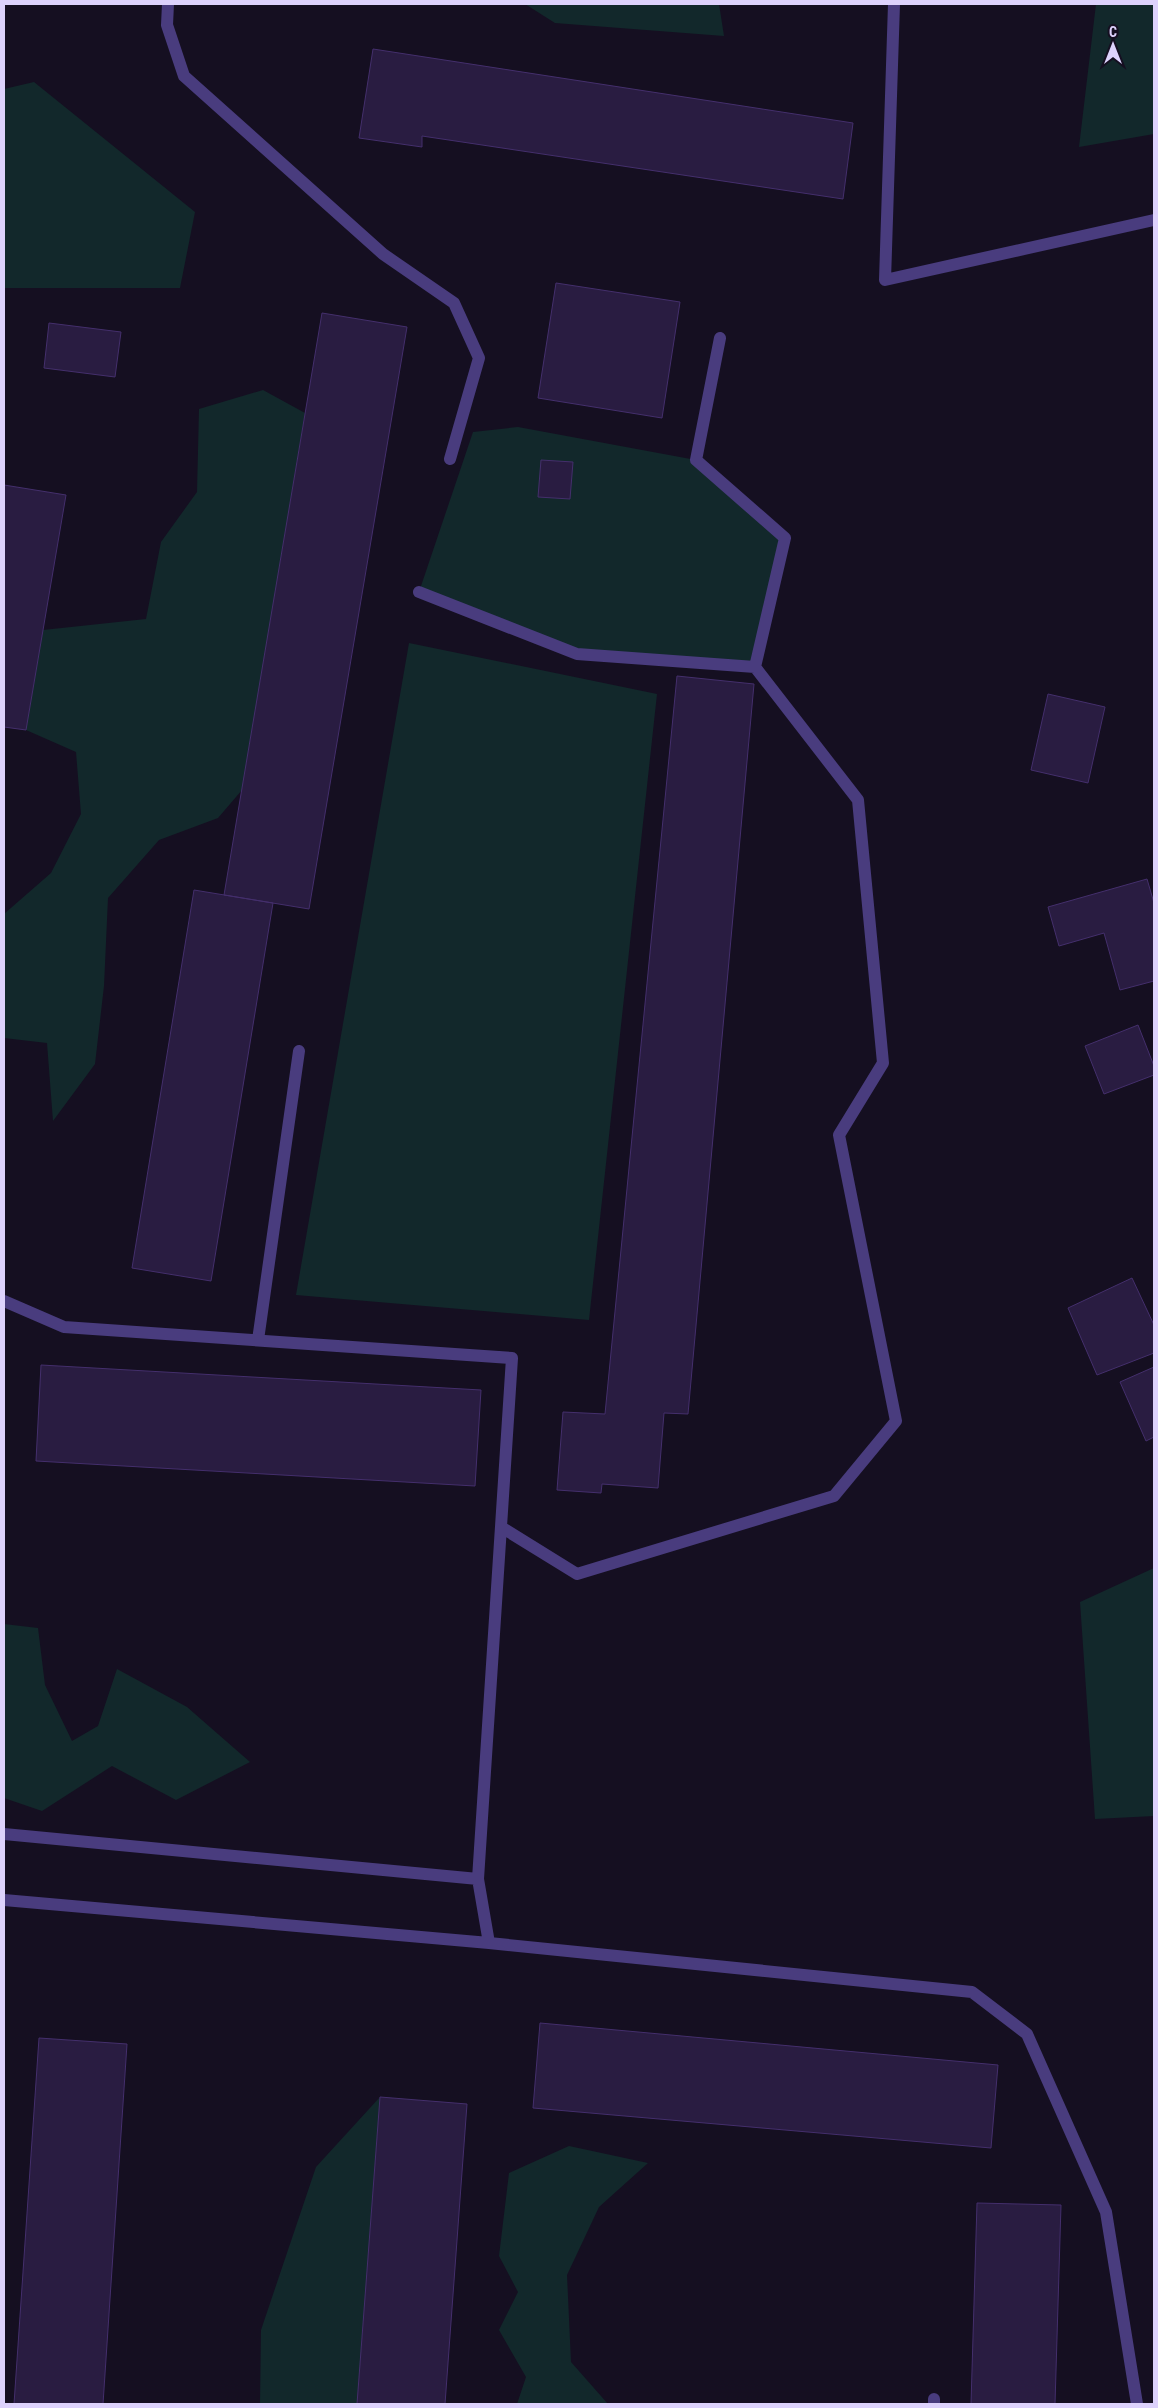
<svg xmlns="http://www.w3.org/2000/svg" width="1158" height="2408" viewBox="0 0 1158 2408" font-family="'Roboto Condensed',sans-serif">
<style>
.green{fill:#12282b}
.building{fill:#291c41;stroke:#442f6c}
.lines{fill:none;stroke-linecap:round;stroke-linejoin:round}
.minor{stroke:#493c7e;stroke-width:12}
</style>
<rect width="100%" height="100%" fill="#150f21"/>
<path class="green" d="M525,4H719L724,36L555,23Z
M1096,4H1154V134L1079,147Z
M34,82L195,212L180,288H4V89Z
M263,390L305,413L242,790L218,818L159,840L108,898L104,986L95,1064L53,1121L47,1043L4,1038V914L51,873L81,814L76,752L26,730L43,630L146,619L161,542L197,492L199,409Z
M518,427L696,460L785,538L755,667L577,654L419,592L473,432Z
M409,643L657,694L589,1320L296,1295Z
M1154,1568V1816L1095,1819L1080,1602Z
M4,1624L38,1628L45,1685L72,1741L98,1726L117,1669L187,1707L250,1762L176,1800L112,1766L42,1811L4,1798Z
M380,2097L357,2404H260L261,2330L316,2167Z
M569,2146L648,2163L599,2207L567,2275L571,2362L608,2404H517L526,2377L499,2330L518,2292L499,2256L509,2173Z"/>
<path class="building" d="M373,49L853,123L843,199L422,136V147L359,138Z
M556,283L680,302L662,418L538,398Z
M322,313L407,327L309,909L224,895Z
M49,323L121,332L115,377L44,368Z
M541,460L573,462L570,499L538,497Z
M4,485L66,495L26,730L4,727Z
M677,676L754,684L688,1414L664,1413L658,1488L602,1484L601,1493L557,1490L563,1412L605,1414Z
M1048,694L1105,707L1088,783L1031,770Z
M1147,879L1154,903V981L1120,990L1104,933L1059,946L1048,907Z
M194,890L273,903L211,1281L132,1268Z
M1138,1025L1154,1066V1075L1104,1094L1085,1046Z
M1132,1278L1154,1325V1353L1097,1375L1068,1308Z
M41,1365L481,1390L475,1486L36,1461Z
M1154,1367V1437L1146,1441L1120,1382Z
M540,2023L998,2065L991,2148L533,2108Z
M39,2038L127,2044L103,2404H14Z
M380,2097L467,2104L445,2404H357Z
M977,2203L1061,2205L1055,2404H971Z"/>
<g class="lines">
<path class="minor" d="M168,4L167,25L184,76L383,254L454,303L479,358L450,459
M894,4L885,280L1154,220
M720,338L696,460L785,538L755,667
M419,592L577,654L755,667L858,800L883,1063L839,1135L896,1421L834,1496L577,1574L501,1527
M4,1301L64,1327L512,1358L478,1879L489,1943L972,1992L1027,2034L1106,2212L1137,2404
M258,1340L299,1051
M4,1834L478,1879
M4,1900L489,1943
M934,2404V2399"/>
</g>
<rect width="1158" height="2408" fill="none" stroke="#ddd2fc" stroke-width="10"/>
<g transform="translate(1113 45)" stroke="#150f21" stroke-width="4" paint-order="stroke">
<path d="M0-4L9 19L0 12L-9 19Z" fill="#ddd2fc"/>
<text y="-8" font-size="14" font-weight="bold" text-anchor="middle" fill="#ddd2fc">С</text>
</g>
</svg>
